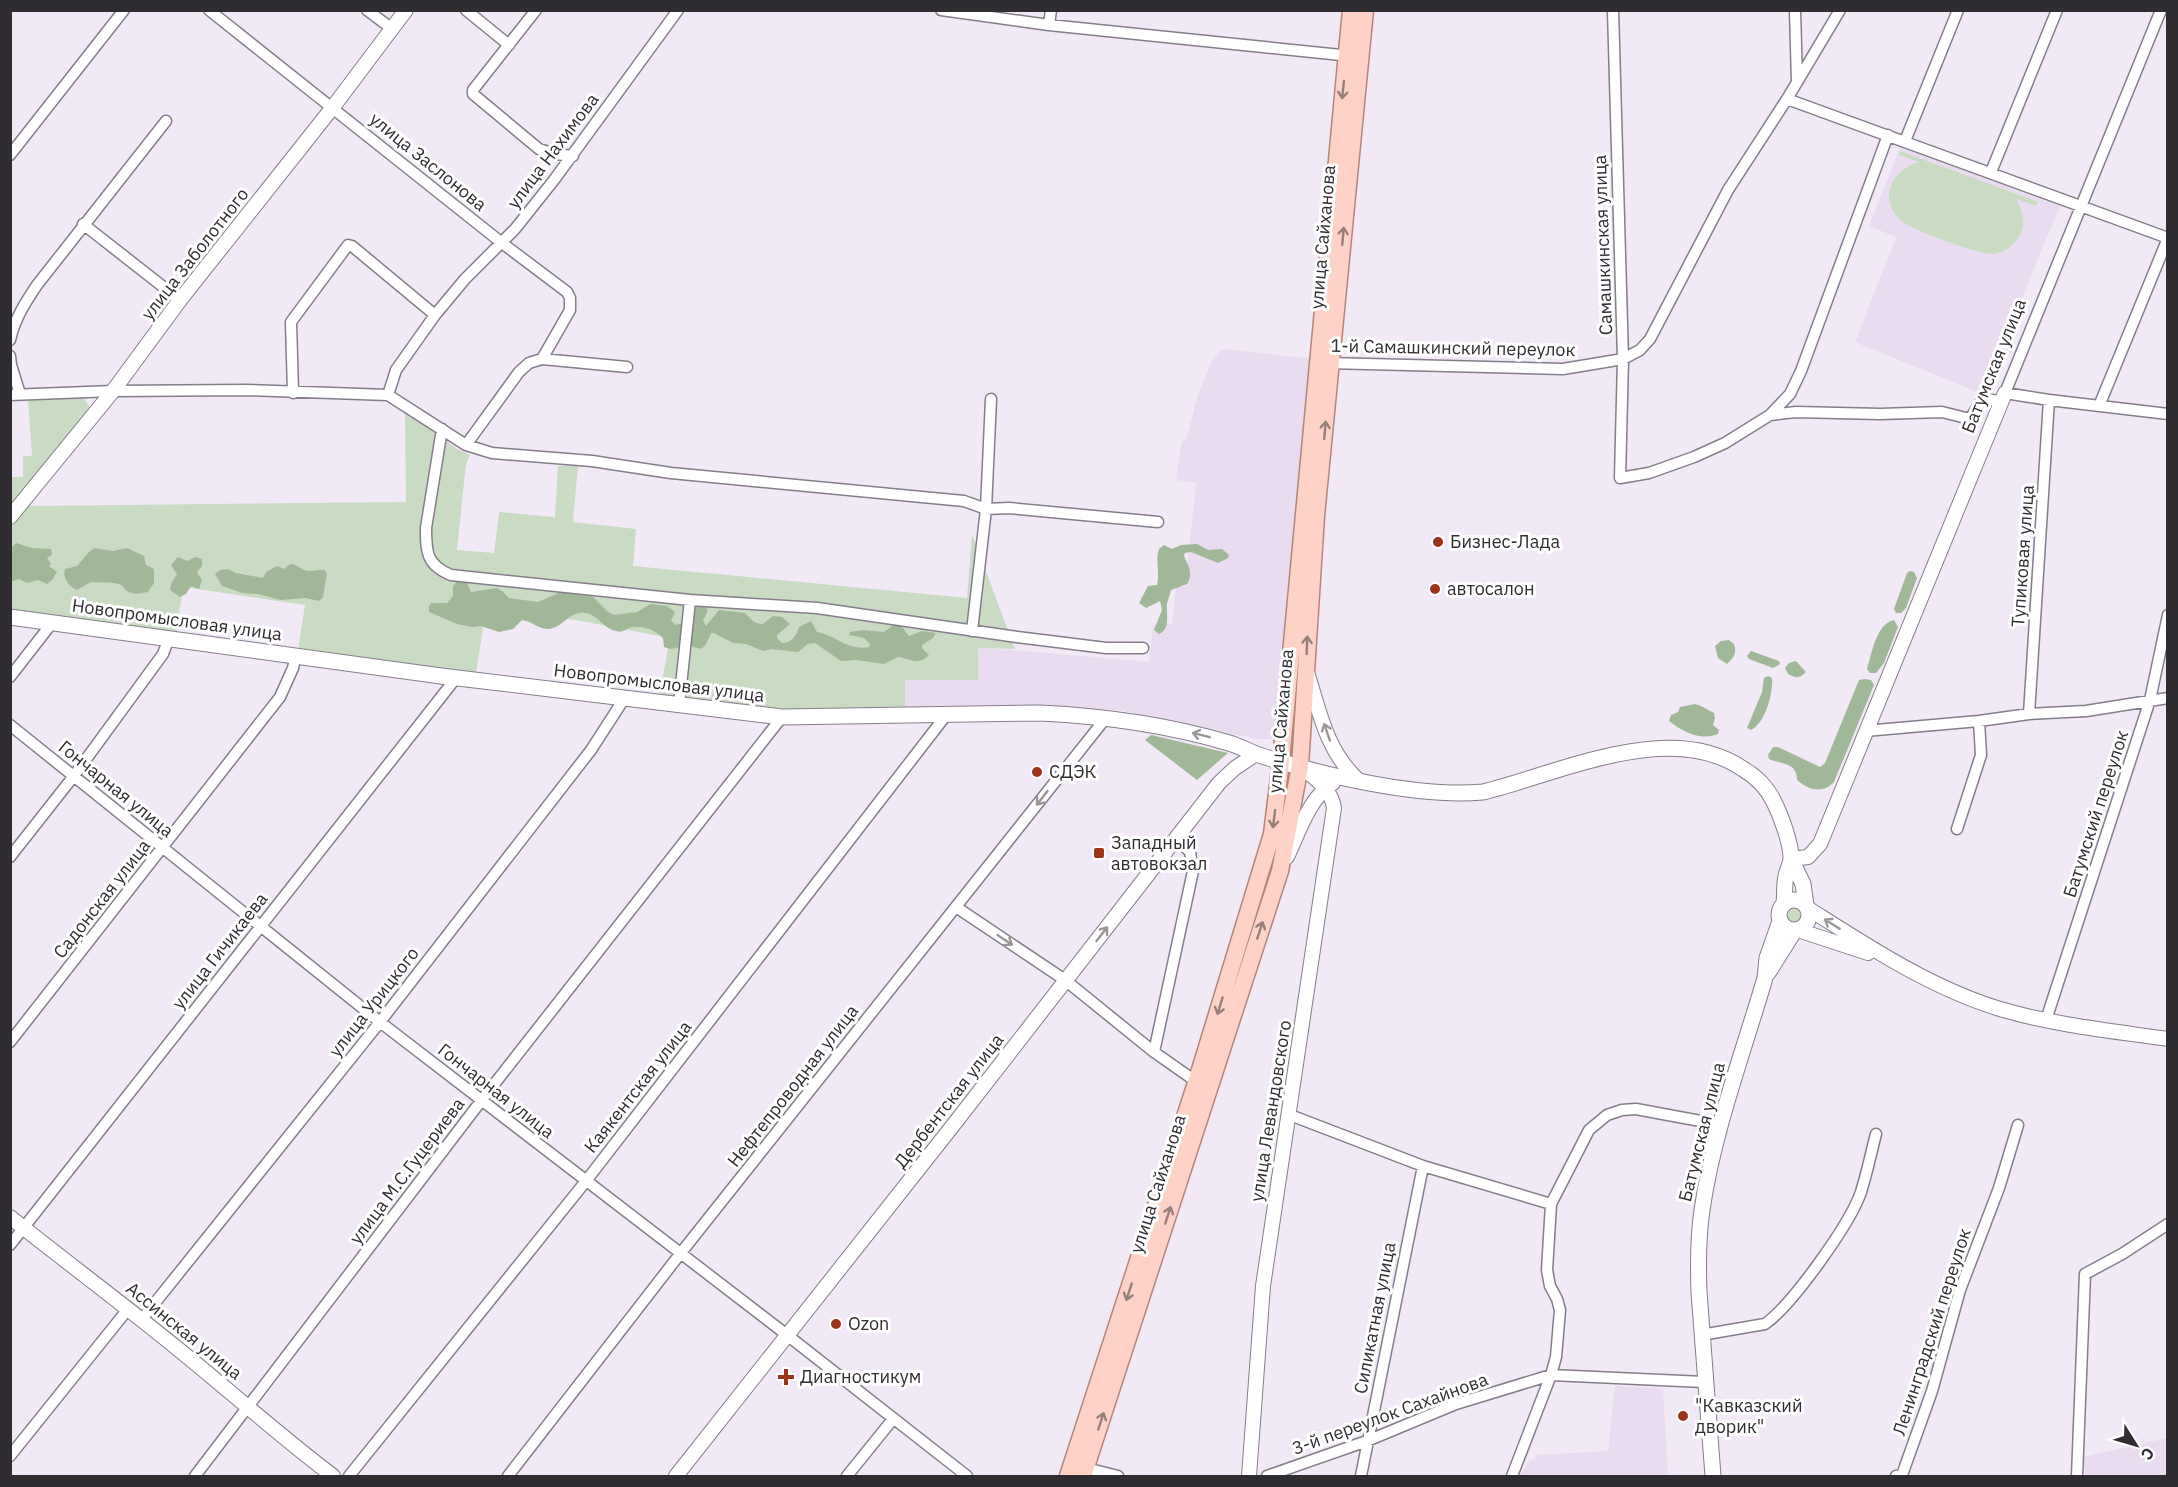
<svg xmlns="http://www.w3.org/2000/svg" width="2178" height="1487" viewBox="0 0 2178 1487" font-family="'IBM Plex Sans',sans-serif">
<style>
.built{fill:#e9dcf0}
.green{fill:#cadbc4}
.forest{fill:#a0b897}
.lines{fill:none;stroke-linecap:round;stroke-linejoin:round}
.minor-casing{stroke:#857d89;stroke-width:13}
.tertiary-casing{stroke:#857d89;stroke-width:16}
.secondary-casing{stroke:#857d89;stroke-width:17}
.primary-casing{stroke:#b5857a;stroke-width:19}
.minor{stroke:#fff;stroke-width:10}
.tertiary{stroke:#fff;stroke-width:14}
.secondary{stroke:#fff;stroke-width:15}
.primary{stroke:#fed2c6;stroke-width:16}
.oneway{stroke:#97807c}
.oneway2{stroke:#989698}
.poi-dot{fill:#9c341b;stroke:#fff;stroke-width:2}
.labels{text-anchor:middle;stroke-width:6;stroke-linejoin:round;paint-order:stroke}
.street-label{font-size:18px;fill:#302d32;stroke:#fff}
.poi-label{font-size:18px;fill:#302d32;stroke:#fff;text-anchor:start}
</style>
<rect width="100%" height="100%" fill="#f2e9f7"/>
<path class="built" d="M1900,147L2060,206L1982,394L1855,342L1896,237L1869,226Z
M1228,349L1312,359L1277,734L1271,739H1255L1120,710L1034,708L905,710L904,679L978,680V647L1149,662L1153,623L1172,624L1176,586L1185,587L1196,483L1176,480L1182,441H1186L1197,398L1212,360L1220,351Z
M1615,1386L1663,1389L1668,1476H1520L1531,1460H1535L1536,1455L1608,1451Z
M2167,1438V1476H2086L2083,1457Z"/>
<path class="green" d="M1900,151L2038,202L2036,206L2016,199C2023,211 2027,224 2019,237C2013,246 2004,253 1993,254C1980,255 1908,229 1899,219C1878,197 1893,170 1918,162L1899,155Z
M83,397L89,406L88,411L11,510V477H23V456H32L28,398Z
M405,410L457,449L470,455L466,464L457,550L494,553L499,512L555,517L558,466H578L573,522L636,529L633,566L967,598L972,534L1015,649L978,648V680H905V710L780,711L659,697L670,638L576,620L486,609L476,673L298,650L305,605L183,587L176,634L11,612V525L25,506L406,502Z
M1784 914a10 10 0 1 1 20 0a10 10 0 1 1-20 0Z"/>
<path class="forest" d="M16,543L32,548L51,549L52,555L47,558L51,564L49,566L57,572L52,580L47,584L38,580L27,583L19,579L11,582V548Z
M1197,544L1208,550L1222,549L1229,555L1228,558L1218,563C1209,559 1200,556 1191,552L1185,553L1184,556C1188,566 1194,572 1187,584L1171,590C1170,594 1168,600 1167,604C1166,615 1171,628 1159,634L1154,630L1162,610L1160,601L1146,608L1139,603L1148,586L1157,585C1160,571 1155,561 1159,549L1164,545L1172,549L1181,545Z
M94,548L113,551L127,548L144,556L146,565L154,569V583L148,592C141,593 132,596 126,590C122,586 124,586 119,584C114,582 99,583 91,582L77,590C69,587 62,577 65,569L77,566L89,552Z
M178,557L187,561L196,557L202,559V566L197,572L202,580L199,589L191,586L186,594L180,597L170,590L171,584L177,574L171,565Z
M290,564C297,564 302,571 309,571C314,571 318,569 324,570L327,573L323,597L319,601L306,598L281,600L258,594L242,593L222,586L215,574L220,570L228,569L236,573L263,578L266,572L277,566L284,569Z
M1910,571L1914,572L1917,578L1906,608L1901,613H1896L1894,609L1907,573Z
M459,579L467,583L471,592L497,588L502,591L509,598L538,602L563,591L589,593L608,612L614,615L637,612L651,604L667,606L675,612L671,621L676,625L682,623C688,614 692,606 704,605L708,610L703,621L706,626L719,610L745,613L754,622L760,624H763L773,616L782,617L790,624L777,635V638L782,643C792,643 797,635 799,627L811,621L817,632C836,635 847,651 869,647L870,644L864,638L849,635L850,632L863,630L884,632L895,624L903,628L909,636L922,631L936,633L933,638L922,645V648L929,655C918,666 911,659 898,657L884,664L856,660L841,661L815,643L808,644L798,652L772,649L763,651L746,644L733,643L714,633H711C701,658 701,645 684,646C676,647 673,651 664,647L663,638C656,630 640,624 629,628C625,630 622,633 616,631C604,629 597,614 585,613C570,610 563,628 548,629C539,629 531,621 522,620L513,629L499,632L481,626L472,627L457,624L429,612V606L431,603H447L453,596V586Z
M1894,620L1898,627L1884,663L1876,673H1870L1867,669C1872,653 1876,624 1894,620Z
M1729,640L1734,644C1737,653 1734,658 1727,664L1718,658L1715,646L1721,641Z
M1751,651L1779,661L1780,664L1773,668L1749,659L1747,656Z
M1796,661L1806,672C1799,679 1796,678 1788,674L1785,668L1789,663Z
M1768,676L1772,678C1773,693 1766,722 1751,730L1747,728L1762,692L1764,678Z
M1865,679L1871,680L1874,685L1834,782C1823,794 1808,790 1797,780C1797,762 1782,765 1769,759L1768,755L1773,747H1778L1820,767L1825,763L1859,680Z
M1695,704L1701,706L1714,713L1715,718L1713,725L1719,730L1718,734C1700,741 1683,732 1669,721L1671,715L1678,712L1680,707Z
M1151,735L1228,753L1197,780L1145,740Z"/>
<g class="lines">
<defs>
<path id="minor" d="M209,10L502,243L567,292L570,298V310L542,359
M367,10L391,28
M466,10L509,45
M536,10L473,90V94L539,149L555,154L573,156
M941,10L1049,25L1351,56
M1613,10L1623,359L1620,478L1649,473L1694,457L1725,443L1770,415L1796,412L1880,414L1942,412L1970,419L1983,398L2002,402
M1795,10L1797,82
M2161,10L2005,393L2049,400L2168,414
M1049,25L1051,10
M1787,99L2168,238
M1905,141L1958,10
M10,155L124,10
M1991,172L2057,10
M83,224L180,300
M10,340C15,318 25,303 37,285L166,121
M10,356L11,365L20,394
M1327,363L1563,369L1623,359L1640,350L1650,339L1728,190L1787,99L1840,10
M293,393L291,322L348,245L352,246L435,315
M10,395L113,391L246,390L388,395L466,445L492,453L592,461L671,473L964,501L986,509L972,631
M388,395L396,370L435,315L465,279L515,229L554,180L678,10
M991,399L986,509L1009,508L1158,522
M2099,406L2168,238
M1770,415L1790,394L1801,371L1888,135
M442,429L426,528C426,551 426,565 451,575L690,600L817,608L1017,637L1106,648H1143
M466,445L519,372L529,363L542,359L627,367
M10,677L52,623
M679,705L690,600
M2029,714L2049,400
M10,725L380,1022L787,1335L967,1476
M1865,731L1979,721L2029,714L2086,711L2168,698
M1957,829L1981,755L1979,721
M10,857L73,777L163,654L169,638
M956,907L1065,980L1154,1052L1201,1085
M2046,1020L2150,700L2168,615
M10,1042L280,697L293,668L296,655
M1154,1052L1193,871L1190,852L1176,838
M1290,1115L1423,1166L1551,1204
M10,1245L456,678
M142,1319L380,1022L591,750L624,699
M1701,1335L1765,1324C1792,1305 1850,1224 1861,1192C1867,1173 1871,1153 1876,1134
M10,1456L128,1309
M1086,1468L1118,1476
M195,1476L481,1101L782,717
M349,1476L586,1181L947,714
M508,1476L680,1254L1105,719
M847,1476L893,1419
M1267,1476L1367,1441L1456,1404L1551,1375L1704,1382
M1361,1476L1423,1166
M1512,1476L1551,1375L1556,1357L1560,1310L1557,1299L1550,1286L1547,1270L1551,1204L1589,1130L1607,1115L1622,1110L1636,1109L1722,1125
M1896,1476L1902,1475L1932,1391L1960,1290L1999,1188L2018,1125
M2077,1476L2085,1274L2122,1254L2168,1224"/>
<path id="tertiary" d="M10,517L113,391L180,300L333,107L406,10
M1307,672C1320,713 1326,750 1358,780
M1287,857C1298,834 1310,796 1333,783
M1791,859L1808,857L1820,844L2005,393
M1809,909C1869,947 1931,988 2000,1009C2054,1025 2112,1031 2168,1039
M1798,930L1868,953
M10,1217C66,1262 123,1304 178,1349C230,1391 280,1436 333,1476
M676,1476L951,1128L1219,783L1235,768L1256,754
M1249,1476L1263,1286L1334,808C1331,789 1317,780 1303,768"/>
<path id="secondary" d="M10,617L441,676L782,717L1040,713C1103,716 1168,725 1229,743C1239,746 1248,751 1259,755C1321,775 1418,798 1483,792C1560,773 1670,719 1743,769C1757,777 1767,787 1774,802C1781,816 1791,843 1791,858C1791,864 1787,870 1786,876C1784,885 1785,894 1784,903
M1791,859L1803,884L1806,905
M1779 915a15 15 0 1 1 30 0a15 15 0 1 1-30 0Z
M1768,973L1795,930
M1713,1476L1699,1292C1698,1265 1698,1237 1702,1210C1713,1133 1743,1053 1765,978L1767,958L1780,921"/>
<path id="primary" d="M1068,1476L1196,1083L1272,834L1281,761L1351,10
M1083,1476L1280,871L1300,766L1316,516L1365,10"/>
</defs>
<use href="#minor" class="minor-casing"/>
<use href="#tertiary" class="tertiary-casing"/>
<use href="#secondary" class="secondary-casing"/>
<use href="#primary" class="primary-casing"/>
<use href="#minor" class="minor"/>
<use href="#tertiary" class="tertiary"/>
<use href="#secondary" class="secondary"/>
<use href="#primary" class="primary"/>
</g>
<defs><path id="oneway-shaft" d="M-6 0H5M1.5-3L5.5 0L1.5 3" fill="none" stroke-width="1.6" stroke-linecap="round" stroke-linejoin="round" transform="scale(1.5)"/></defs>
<g class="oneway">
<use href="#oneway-shaft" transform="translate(1343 90) rotate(96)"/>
<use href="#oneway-shaft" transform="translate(1343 236) rotate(-85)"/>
<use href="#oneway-shaft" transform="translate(1325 430) rotate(-85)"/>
<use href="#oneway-shaft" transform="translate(1307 645) rotate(-88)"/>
<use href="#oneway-shaft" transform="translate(1274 819) rotate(97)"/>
<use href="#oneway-shaft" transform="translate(1260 930) rotate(-72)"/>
<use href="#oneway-shaft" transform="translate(1220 1006) rotate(107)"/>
<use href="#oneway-shaft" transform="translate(1168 1215) rotate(-72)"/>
<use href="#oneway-shaft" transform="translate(1129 1292) rotate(108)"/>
<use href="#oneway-shaft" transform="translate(1101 1421) rotate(-72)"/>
</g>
<g class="oneway2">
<use href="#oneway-shaft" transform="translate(1327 732) rotate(-109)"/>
<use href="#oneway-shaft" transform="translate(1201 735) rotate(-166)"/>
<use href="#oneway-shaft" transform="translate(1042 798) rotate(128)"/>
<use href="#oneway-shaft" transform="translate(1832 924) rotate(-148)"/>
<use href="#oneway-shaft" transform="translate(1102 934) rotate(-52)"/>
<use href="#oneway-shaft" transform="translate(1005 940) rotate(34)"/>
</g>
<g class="poi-dot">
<circle cx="1438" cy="542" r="6"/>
<circle cx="1435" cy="589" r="6"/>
<circle cx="1037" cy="772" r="6"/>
<rect x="1093" y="847" width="12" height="12" rx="3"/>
<circle cx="836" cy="1324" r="6"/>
<path d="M783 1368h6v6h6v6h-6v6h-6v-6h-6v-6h6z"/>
<circle cx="1683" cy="1416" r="6"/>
</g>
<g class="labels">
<g class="street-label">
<text transform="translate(553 151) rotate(-53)" y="6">улица Нахимова</text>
<text transform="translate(428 162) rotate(39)" y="6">улица Заслонова</text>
<text transform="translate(1323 237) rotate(-85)" y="6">улица Сайханова</text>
<text transform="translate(1603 245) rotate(-92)" y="6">Самашкинская улица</text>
<text transform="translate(195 254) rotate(-52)" y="6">улица Заболотного</text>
<text transform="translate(1453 348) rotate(1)" y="6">1-й Самашкинский переулок</text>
<text transform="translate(1994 366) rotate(-68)" y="6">Батумская улица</text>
<text transform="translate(2023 556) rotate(-86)" y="6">Тупиковая улица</text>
<text transform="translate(177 620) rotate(8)" y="6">Новопромысловая улица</text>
<text transform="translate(659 683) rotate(7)" y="6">Новопромысловая улица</text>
<text transform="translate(1281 721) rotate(-85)" y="6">улица Сайханова</text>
<text transform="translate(116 789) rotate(39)" y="6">Гончарная улица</text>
<text transform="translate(2096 814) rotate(-72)" y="6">Батумский переулок</text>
<text transform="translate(102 899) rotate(-52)" y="6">Садонская улица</text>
<text transform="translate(220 951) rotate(-52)" y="6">улица Гичикаева</text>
<text transform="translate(374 1002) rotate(-52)" y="6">улица Урицкого</text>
<text transform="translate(793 1086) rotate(-52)" y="6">Нефтепроводная улица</text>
<text transform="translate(638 1087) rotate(-52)" y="6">Каякентская улица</text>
<text transform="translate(496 1091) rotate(38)" y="6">Гончарная улица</text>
<text transform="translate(949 1101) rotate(-52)" y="6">Дербентская улица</text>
<text transform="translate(1271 1111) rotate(-81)" y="6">улица Левандовского</text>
<text transform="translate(1702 1132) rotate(-76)" y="6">Батумская улица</text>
<text transform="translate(407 1171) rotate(-53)" y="6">улица М.С.Гуцериева</text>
<text transform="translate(1158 1184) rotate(-72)" y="6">улица Сайханова</text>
<text transform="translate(1375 1318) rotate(-79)" y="6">Силикатная улица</text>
<text transform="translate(184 1331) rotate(39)" y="6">Ассинская улица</text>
<text transform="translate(1932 1332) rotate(-72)" y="6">Ленинградский переулок</text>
<text transform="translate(1390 1414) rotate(-20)" y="6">3-й переулок Сахайнова</text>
</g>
<g class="poi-label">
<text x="1450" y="548">Бизнес-Лада</text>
<text x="1447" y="595">автосалон</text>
<text x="1049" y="778">СДЭК</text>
<text x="1111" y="849">Западный<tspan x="1111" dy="21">автовокзал</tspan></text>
<text x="848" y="1330">Ozon</text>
<text x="800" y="1383">Диагностикум</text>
<text x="1695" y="1412">"Кавказский<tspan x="1695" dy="21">дворик"</tspan></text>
</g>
</g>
<rect width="2178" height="1487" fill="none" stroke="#302d32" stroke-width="24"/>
<g transform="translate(2136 1445) rotate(127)" stroke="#ffffff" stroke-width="4.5" paint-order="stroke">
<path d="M0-4.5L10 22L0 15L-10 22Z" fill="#302d32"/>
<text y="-9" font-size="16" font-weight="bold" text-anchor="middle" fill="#302d32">С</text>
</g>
</svg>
